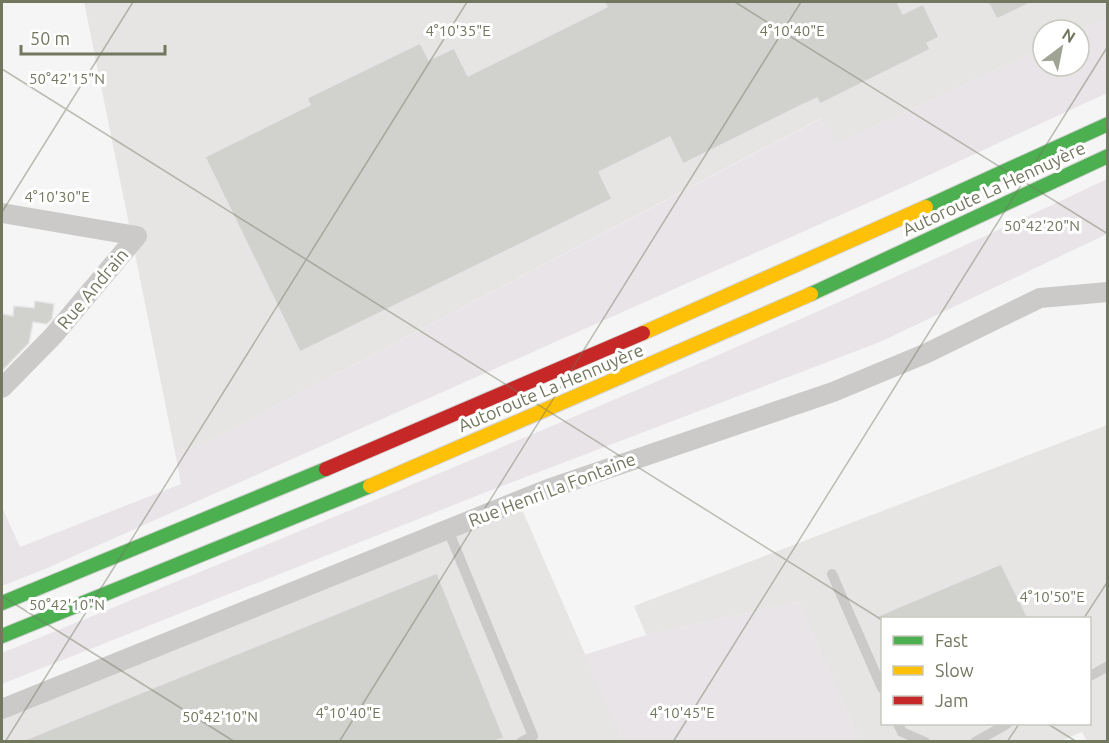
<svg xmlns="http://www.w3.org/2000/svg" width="1109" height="743" viewBox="0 0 1109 743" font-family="Ubuntu,sans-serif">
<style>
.built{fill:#e6e5e4;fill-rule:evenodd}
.green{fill:#e8e4e7}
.building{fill:#d1d1ce;stroke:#e6e4e6;stroke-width:1.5}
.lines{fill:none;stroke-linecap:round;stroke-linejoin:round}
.fast-casing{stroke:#d2d2d1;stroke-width:16}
.slow-casing{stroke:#d2d2d1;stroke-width:16}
.jam-casing{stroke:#d2d2d1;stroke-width:16}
.lane{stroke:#cbcac9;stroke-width:10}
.street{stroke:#cbcac9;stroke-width:20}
.fast{stroke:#4caf50;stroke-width:14}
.slow{stroke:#ffc107;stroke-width:14}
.jam{stroke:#c62828;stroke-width:14}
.ticks{fill:none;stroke:#72785f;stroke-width:1.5;stroke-opacity:0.45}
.labels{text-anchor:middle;stroke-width:6;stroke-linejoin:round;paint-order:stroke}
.street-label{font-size:18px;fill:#72785f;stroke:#fff}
.ticks-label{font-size:15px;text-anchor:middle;fill:#72785f;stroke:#fff;stroke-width:6;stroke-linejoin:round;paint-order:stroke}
</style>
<rect width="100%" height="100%" fill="#f6f5f6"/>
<path class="built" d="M84,2H1107L1108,18L1079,31L1043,30V48L837,144L821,118L209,441L175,452Z
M1107,425V741H1087L1082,732L1059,742L859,741L799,602L646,635L634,606ZM882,618H1090V724H882Z
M517,498L623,741L2,742V711Z"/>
<path class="green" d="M1107,18V93L899,189L45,569L2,586V507L20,547L181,484L175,452L209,441L822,118L837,144L1043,48V66H1079V31Z
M1107,179V234L880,342L484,493L2,684V653C373,501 745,351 1107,179Z
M799,602L859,741H623L584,655L646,635Z"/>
<path class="building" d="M604,2H897L903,14L923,4L939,37L927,43L930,49L923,53L820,104L817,98L800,106L683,164L670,137L599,172L612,199L300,352L205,157L310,105L307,98L420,43L429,60L454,48L468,76L607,7Z
M988,2H1032L997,19Z
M35,301L54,304L52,319L47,324L33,322L29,343L2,371V314L13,316L14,306L34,308Z
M1001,564L1028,618H873Z
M437,573L504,738L495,741H22Z"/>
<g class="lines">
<defs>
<path id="fast" d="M926,207L1108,124
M811,294L1108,156
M2,603L326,469
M2,636L370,486"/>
<path id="slow" d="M643,333L926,207
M370,486L811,294"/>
<path id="jam" d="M326,469L643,333"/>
</defs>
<use href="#fast" class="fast-casing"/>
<use href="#slow" class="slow-casing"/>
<use href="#jam" class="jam-casing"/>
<path class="lane" d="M448,530L533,736L521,742
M832,574L882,688
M1090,676L1108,666
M898,724L902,732L925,742
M975,742L1007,724"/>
<path class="street" d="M2,213L137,236L53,336L2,388
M2,709L548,489L833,392L927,353L1040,298L1108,292"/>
<use href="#fast" class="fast"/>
<use href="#slow" class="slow"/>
<use href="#jam" class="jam"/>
</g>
<path class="ticks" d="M735,2L1108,234M2,69L882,620M2,212L133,2M2,596L235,742M1084,618L1108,581M1048,724L1077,742M5,742L467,2M339,742L801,2M673,742L1108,46M1007,742L1019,724"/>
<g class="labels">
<g class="street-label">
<text transform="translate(994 189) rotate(-25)" y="6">Autoroute La Hennuyère</text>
<text transform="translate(93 289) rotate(-50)" y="6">Rue Andrain</text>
<text transform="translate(551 388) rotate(-23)" y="6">Autoroute La Hennuyère</text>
<text transform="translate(552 490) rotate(-21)" y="6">Rue Henri La Fontaine</text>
</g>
</g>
<g class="ticks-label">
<text x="458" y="36">4°10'35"E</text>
<text x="792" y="36">4°10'40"E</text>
<text x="67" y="84">50°42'15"N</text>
<text x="57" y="202">4°10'30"E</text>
<text x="1042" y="231">50°42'20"N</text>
<text x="1052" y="602">4°10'50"E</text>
<text x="67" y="610">50°42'10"N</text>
<text x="348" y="718">4°10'40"E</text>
<text x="682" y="718">4°10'45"E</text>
<text x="220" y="722">50°42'10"N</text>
</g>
<rect width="1109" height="743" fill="none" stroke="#72785f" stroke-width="6"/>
<rect x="881" y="617" width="210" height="108" fill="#ffffff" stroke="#c7c9bf" stroke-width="1.5"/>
<rect x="893" y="636" width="30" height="9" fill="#4caf50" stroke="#c7c9bf" stroke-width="1.5"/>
<text x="935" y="647" font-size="18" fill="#72785f">Fast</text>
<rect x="893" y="666" width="30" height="9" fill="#ffc107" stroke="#c7c9bf" stroke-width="1.5"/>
<text x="935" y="677" font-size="18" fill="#72785f">Slow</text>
<rect x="893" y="696" width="30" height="9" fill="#c62828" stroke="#c7c9bf" stroke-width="1.5"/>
<text x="935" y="707" font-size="18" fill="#72785f">Jam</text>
<g transform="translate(1061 48) rotate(32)"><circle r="28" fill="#ffffff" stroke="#c7c9bf" stroke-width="1.5"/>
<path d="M0-4.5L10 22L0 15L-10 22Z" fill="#a0a494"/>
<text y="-9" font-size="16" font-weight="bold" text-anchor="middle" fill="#72785f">N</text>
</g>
<path d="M21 45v9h144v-9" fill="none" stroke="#72785f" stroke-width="3"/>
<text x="30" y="45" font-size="18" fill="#72785f" stroke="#ffffff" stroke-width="4.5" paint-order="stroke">50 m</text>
</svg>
